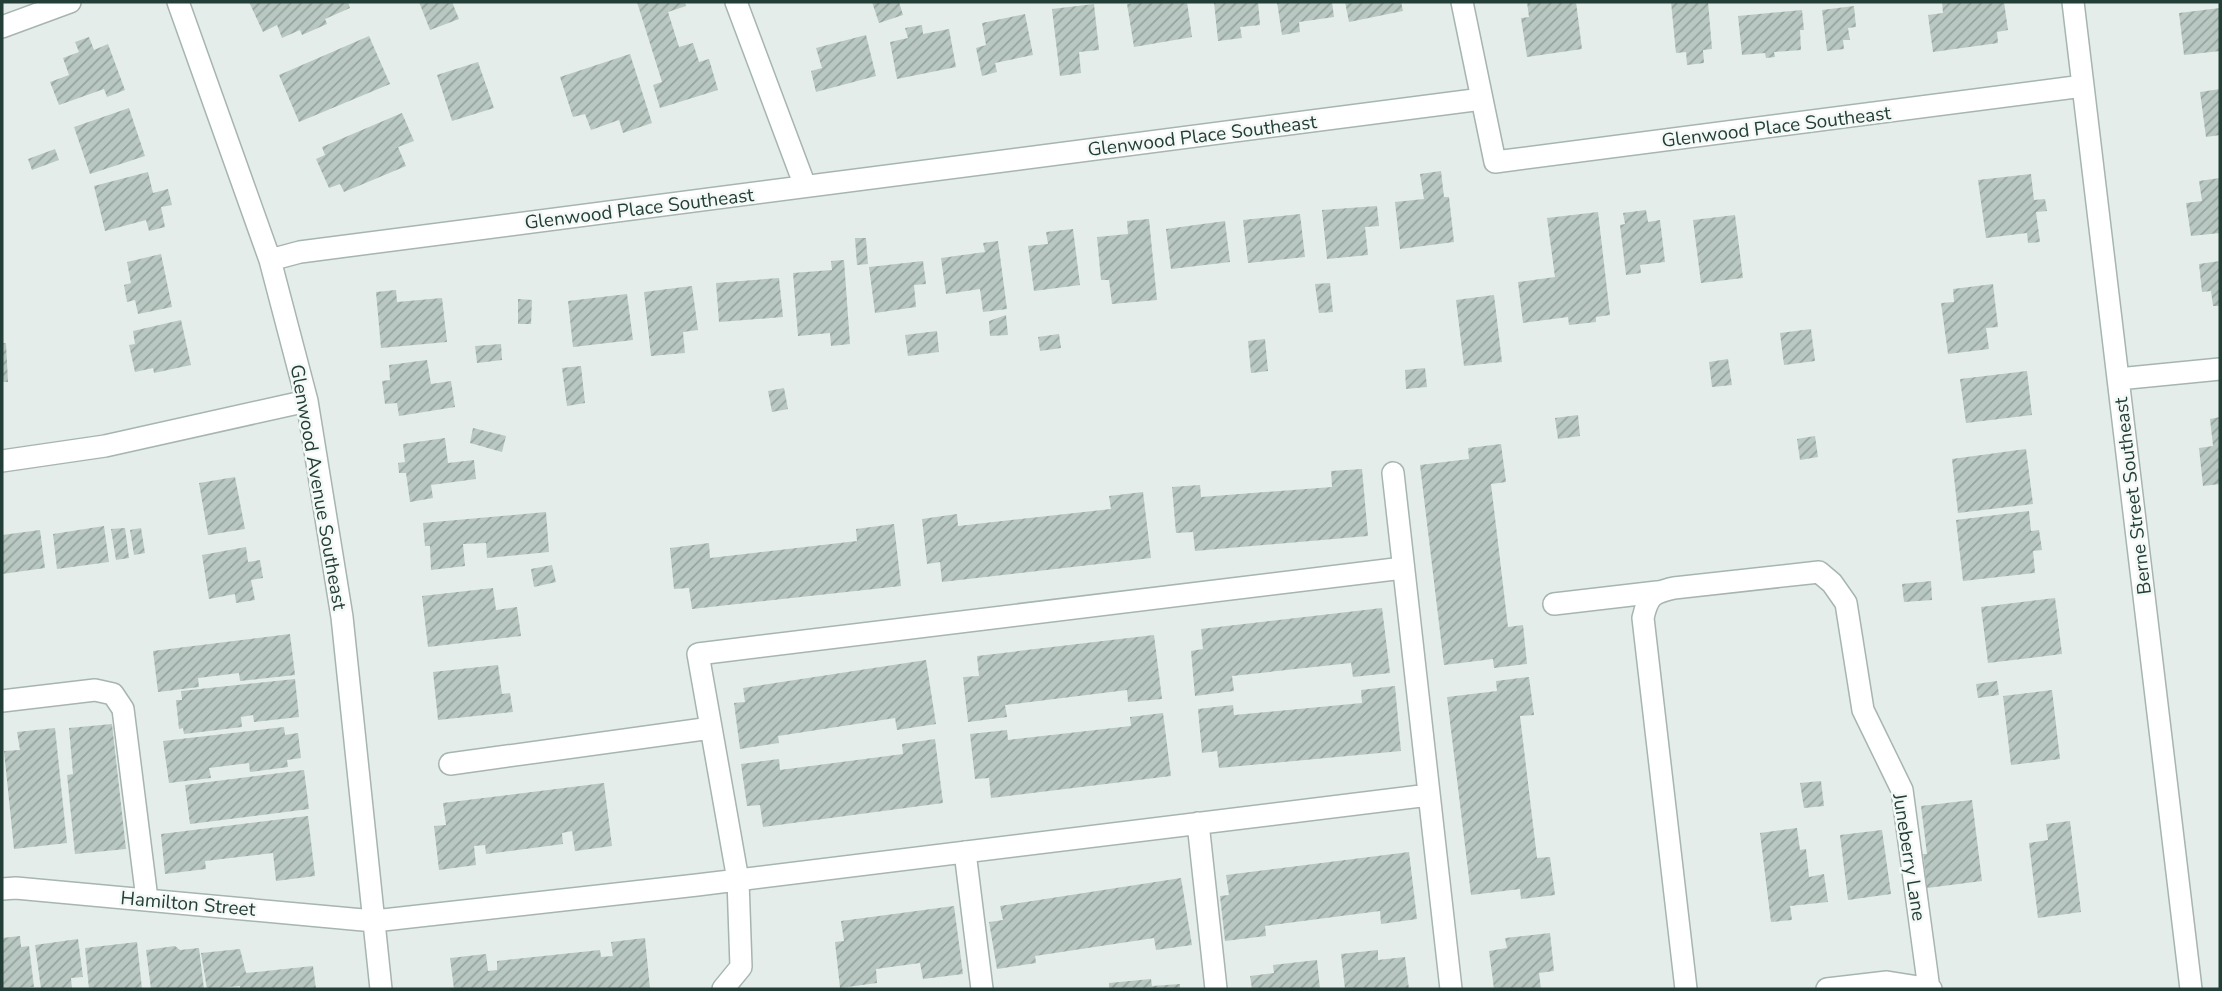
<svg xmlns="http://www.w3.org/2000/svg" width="2222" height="991" viewBox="0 0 2222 991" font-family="'Nunito Sans',sans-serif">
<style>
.building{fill:url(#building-hatch)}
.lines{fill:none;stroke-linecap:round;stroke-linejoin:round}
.minor-casing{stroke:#a6b5b0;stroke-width:24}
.minor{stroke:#fff;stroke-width:21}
.labels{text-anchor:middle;stroke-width:5;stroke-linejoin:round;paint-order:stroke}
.street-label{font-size:19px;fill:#233e37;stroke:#f4f9f7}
</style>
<defs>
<pattern id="building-hatch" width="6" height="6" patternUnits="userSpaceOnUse" patternTransform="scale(1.75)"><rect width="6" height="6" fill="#b9c8c2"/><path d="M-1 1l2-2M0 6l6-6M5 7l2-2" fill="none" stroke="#96a49e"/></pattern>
</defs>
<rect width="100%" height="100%" fill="#e4ede9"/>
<path class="building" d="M249,2H348L350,8L325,19L327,24L302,35L300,30L282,38L277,25L263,32Z
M419,2H452L459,19L430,30Z
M637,2H685L686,6L668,12L679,47L693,43L699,62L709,59L718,90L660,108L653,85L662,82Z
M872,2H899L903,15L879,23Z
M1141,2H1187L1192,37L1134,47L1127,4Z
M1214,2H1258L1260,25L1240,27L1242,38L1218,41Z
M1277,2H1332L1334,17L1299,22L1300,32L1282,35Z
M1345,2H1401L1403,11L1349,22Z
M1527,2H1576L1582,49L1527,57L1521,18L1529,17Z
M1671,2H1708L1712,49L1703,50L1704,63L1687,65L1686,52L1676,53Z
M1942,2H2004L2008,30L1997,32L1998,43L1933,52L1928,15L1943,13Z
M1094,4L1099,50L1079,52L1081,73L1060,76L1052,9Z
M1854,6L1856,27L1848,28L1850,40H1843L1844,49L1827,51L1822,10Z
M2220,8V51L2184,55L2179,13Z
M1802,10L1804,30H1800L1801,50L1774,52L1775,57L1766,58L1765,53L1742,55L1738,16Z
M1025,14L1033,55L995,63L997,72L982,76L976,48L986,45L982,23Z
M922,25L923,34L949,29L956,67L897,79L890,42L908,38L905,28Z
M866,35L876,76L816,92L811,71L822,68L816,48Z
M369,36L390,84L299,122L279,75Z
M89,37L94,50L108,44L125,90L107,97L104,89L59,105L50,82L69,75L63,58L79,52L75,42Z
M630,54L652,123L623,133L619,120L591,130L585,114L573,117L560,77Z
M478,62L494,108L452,121L437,75Z
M2220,89V135L2206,137L2200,92Z
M129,108L145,156L90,174L74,127Z
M402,113L414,141L398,147L406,166L344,192L340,184L329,188L316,159L325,155L322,147Z
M55,149L59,160L32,170L28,159Z
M1441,171L1444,197H1449L1454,242L1400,249L1395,202L1424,199L1420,174Z
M148,172L153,193L168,189L172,205L161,207L165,227L149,231L146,220L105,231L94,186Z
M2031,174L2034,200L2045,199L2047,211L2036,212L2040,242L2028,243L2027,233L1986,238L1978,180Z
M2220,178V233L2191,236L2186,203L2202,201L2199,181Z
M1377,206L1379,226L1365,227L1368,255L1327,259L1322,210Z
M1646,210L1648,222L1660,220L1665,262L1640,265L1641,273L1626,275L1620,225L1625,224L1623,213Z
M1598,212L1610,315L1596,317V322L1569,325L1568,317L1523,323L1518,282L1555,277L1547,218Z
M1300,214L1305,257L1248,263L1243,220Z
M1735,215L1743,278L1701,283L1693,220Z
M1149,219L1157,300L1112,304L1109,280H1101L1097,237L1128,234L1127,221Z
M1225,221L1230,262L1171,269L1166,229Z
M1073,229L1080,285L1034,291L1028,246L1048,244L1046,232Z
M855,238H866L868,264L857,265Z
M998,241L1007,309L983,312L980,289L946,294L941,258L985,252L983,243Z
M161,254L172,307L138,314L135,300L127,302L124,285L131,283L127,262Z
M844,260L850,344L831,346L830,333L798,336L793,273L832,270L831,261Z
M923,261L926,284L914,285L916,307L875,313L869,267Z
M2220,261V306H2213L2211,291L2202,292L2199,264Z
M779,278L783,317L719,322L716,283Z
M1330,283L1333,312L1319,313L1315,284Z
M1993,284L1998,327L1986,328L1989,349L1948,354L1941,303L1954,302L1953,289Z
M692,286L698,330L683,332L685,353L651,356L644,292Z
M396,290L397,302L442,298L447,342L381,348L376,292Z
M627,294L633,340L573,347L568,301Z
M1494,295L1502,362L1464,366L1456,300Z
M518,299L532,300L531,324H518Z
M1006,315L1008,335L990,336L989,321Z
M181,320L191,365L154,373L153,368L135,372L129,345L135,344L133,331Z
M1811,329L1815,361L1784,365L1780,333Z
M937,331L939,352L908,356L905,335Z
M1059,334L1061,348L1040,351L1038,337Z
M1265,339L1268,371L1251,373L1248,341Z
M2,343H6L8,382H2Z
M501,344L502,360L477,363L475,346Z
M1728,359L1732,385L1712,387L1709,362Z
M427,360L431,384L451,381L455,407L399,416L397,403L385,404L382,381L390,380L389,365Z
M581,366L585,403L567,406L562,368Z
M1425,368L1427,387L1406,389L1405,370Z
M2027,371L2032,415L1966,423L1960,379Z
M784,388L788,409L772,412L768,391Z
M1578,415L1580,436L1558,439L1555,418Z
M2220,417V484L2203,486L2199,448L2213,446L2210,419Z
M473,428L506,436L502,452L470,443Z
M1815,436L1818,457L1800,460L1797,439Z
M445,438L448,463L474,460L476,479L431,485L433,498L410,502L406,473H399L398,463L405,462L403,444Z
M1501,444L1506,482L1491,484L1508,627L1523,625L1527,664L1494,668L1493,659L1444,665L1420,465L1469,459L1468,448Z
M2026,449L2033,504L1958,513L1952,459Z
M1362,469L1368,536L1195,551L1193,532L1176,533L1172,487L1200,485L1201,497L1332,487L1331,471Z
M235,477L245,529L208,535L199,483Z
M1143,492L1151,558L942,582L940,562L927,564L922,519L957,514L958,526L1111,509L1109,496Z
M2029,511L2031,531L2039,530L2042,550L2033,551L2035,573L1963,581L1956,520Z
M546,512L549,552L487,558L486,543L463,544L465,566L431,570L430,546H425L423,523Z
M894,524L901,586L692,609L689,588L674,589L670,548L709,543L710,558L857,541L856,529Z
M104,526L109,562L57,569L53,534Z
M125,528L129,558L116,560L111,529Z
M141,528L145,553L134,555L130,530Z
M40,530L45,568L2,574V535Z
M246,547L248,562L260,560L263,578L251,580L255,600L236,603L235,594L209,599L202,555Z
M552,565L556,582L534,587L531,569Z
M1931,581L1932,600L1904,602L1902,584Z
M493,588L496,610L517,607L521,636L428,647L422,596Z
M2055,598L2062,654L1988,663L1981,607Z
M1382,608L1390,673L1353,677L1351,663L1232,676L1234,691L1195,696L1191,651L1203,649L1201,629Z
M290,634L295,675L240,681L239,673L198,678L199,687L158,692L153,651Z
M1154,635L1162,699L1128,702L1127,690L1005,705L1007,717L968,722L963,677L979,676L977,656Z
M926,660L936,724L897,730L895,718L778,736L779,743L740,749L734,703L745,702L743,688Z
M498,665L502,694L510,693L513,712L438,720L433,672Z
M1529,677L1534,715L1520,716L1537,858L1550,857L1555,895L1521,899L1520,889L1471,895L1447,697L1497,691L1496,681Z
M295,679L299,717L254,722L253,715L241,717L242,727L184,734L183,728L179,729L176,700H182L181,691Z
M1997,681L1999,695L1978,698L1976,684Z
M1395,686L1401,751L1219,768L1217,751L1202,753L1198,709L1233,705L1234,715L1362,703L1361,690Z
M2052,690L2060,759L2011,765L2003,696Z
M1163,713L1171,776L991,798L989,778L975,779L970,734L1007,730L1008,740L1131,726L1130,717Z
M112,724L126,849L75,854L67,775L73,774L69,728Z
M284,727L285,735L298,733L301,758L287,760L288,767L250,772L249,763L209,768L211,778L169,783L163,741Z
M55,728L67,843L14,849L4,751L20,750L17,732Z
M935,739L943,803L763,827L760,805L747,806L741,764L779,759L780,770L903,754L902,744Z
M304,770L309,809L190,824L185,785Z
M1821,781L1824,806L1804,808L1800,783Z
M604,783L612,846L575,851L572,831L562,833L563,844L486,854L485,845L474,846L476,865L439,870L434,826L446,825L443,803Z
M1972,800L1982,881L1927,888L1923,854H1927L1921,806Z
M308,816L315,876L276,881L273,853L205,861L206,869L165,874L161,834Z
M2070,821L2081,912L2038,918L2029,843L2048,840L2046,824Z
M1797,828L1800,850L1806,849L1809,877L1824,874L1828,902L1790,906L1792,920L1771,922L1760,833Z
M1882,830L1891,894L1848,900L1840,835Z
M1409,852L1417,919L1381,924L1380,911L1265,926L1266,936L1225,941L1220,896L1229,895L1226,875Z
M1181,878L1192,945L1156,950L1154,938L1035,956L1036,963L997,969L989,922L1003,920L1000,906Z
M954,906L963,974L923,979L920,963L876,969L877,983L840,988L835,942L844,941L841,921Z
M1550,933L1554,971L1539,973L1541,989H1494L1489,951L1507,948L1505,938Z
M20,936L21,947L29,946L34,987L2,989V938Z
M645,938L650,989H454L450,958L486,954L488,971L497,970V961L600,950L601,957L613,956L611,942Z
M78,939L83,977L71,978L72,989H41L35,945Z
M137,942L142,989H89L85,948Z
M175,946L180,950L199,948L204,989H151L146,950Z
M240,949L246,973L313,966L316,989H240V986L207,989L201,953Z
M1378,950V960L1405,957L1409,989H1345L1341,954Z
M1317,960L1320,989H1252L1250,976L1274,973L1273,965Z
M1151,979L1152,986L1180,984V989H1109V983Z"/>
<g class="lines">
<defs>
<path id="minor" d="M178,2L270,260L307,401L342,617L381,989
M736,2L805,186
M1462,2L1495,162L2083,86
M2073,2L2191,989
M2,27L70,2
M270,260L300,252L1482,99
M2118,379L2220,369
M2,461L105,446L307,401
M1393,473L1451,989
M1554,604L1657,592
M2,701L95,690L113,694L123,709L147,899
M450,764L711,728
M1198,823L1216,989
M965,852L982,989
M2,889L16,888L374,921L697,885L1429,795
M723,989L741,967L738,880L698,654L1403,568
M1686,989L1643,618C1648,596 1652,593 1674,588L1819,572L1832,583L1846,603L1863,710L1902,790L1929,989
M1827,989L1887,982L1931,989"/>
</defs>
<use href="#minor" class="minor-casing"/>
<use href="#minor" class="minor"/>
</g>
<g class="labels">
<g class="street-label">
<text transform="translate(1776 126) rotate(-7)" y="7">Glenwood Place Southeast</text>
<text transform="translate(1202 135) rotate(-7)" y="7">Glenwood Place Southeast</text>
<text transform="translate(639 208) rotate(-7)" y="7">Glenwood Place Southeast</text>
<text transform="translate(319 487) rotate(80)" y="7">Glenwood Avenue Southeast</text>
<text transform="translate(2132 496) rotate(-97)" y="7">Berne Street Southeast</text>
<text transform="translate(1910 857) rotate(81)" y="7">Juneberry Lane</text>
<text transform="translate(188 903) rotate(5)" y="7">Hamilton Street</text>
</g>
</g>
<rect width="2222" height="991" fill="none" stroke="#233e37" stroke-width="7"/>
</svg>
